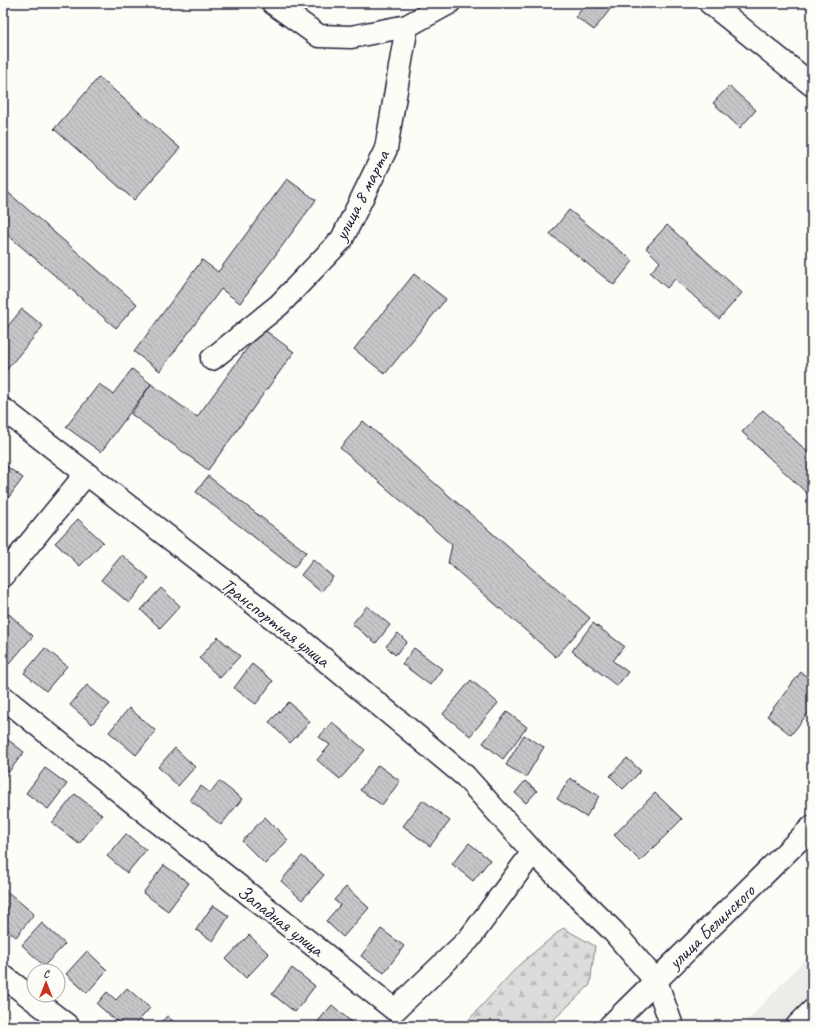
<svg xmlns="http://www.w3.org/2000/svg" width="815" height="1029" viewBox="0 0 815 1029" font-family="Caveat,sans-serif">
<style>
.built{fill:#ecece9}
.forest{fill:url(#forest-firs);stroke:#807f8b}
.building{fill:url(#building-back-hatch);stroke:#22223b}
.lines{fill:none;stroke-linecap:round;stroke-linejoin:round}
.minor-casing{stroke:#22223b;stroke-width:25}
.major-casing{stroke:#22223b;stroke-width:25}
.minor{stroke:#fdfcf7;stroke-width:22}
.major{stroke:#fdfcf7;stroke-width:22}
.labels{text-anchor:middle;stroke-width:3;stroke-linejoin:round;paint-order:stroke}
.street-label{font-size:19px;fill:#22223b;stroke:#fdfcf7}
</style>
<defs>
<pattern id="forest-firs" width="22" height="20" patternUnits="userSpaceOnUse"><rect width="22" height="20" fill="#dddcdb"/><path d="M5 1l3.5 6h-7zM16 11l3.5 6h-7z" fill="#bdbcbd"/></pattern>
<pattern id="building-back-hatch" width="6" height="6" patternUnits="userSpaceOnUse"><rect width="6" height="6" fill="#c6c6c8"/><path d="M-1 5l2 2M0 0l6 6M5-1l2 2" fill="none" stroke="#aaaaad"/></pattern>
</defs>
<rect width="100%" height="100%" fill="#fdfcf7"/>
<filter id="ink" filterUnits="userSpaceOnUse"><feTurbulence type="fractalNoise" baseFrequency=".025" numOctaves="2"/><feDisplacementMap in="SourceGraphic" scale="8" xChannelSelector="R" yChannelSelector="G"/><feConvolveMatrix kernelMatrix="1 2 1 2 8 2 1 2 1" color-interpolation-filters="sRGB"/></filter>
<g filter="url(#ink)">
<path class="built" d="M812,952V1026H742Z"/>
<path class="forest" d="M563,928L595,946L590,985L547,1026H463L519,965Z"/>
<path class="building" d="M586,3H615L594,30L576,17Z
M99,77L180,148L134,200L54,129Z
M729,86L756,110L740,128L713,103Z
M287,179L316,200L240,303L221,289L160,371L134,352L202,260L218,272Z
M3,188L137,304L116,328L3,231Z
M569,210L633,261L614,285L550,234Z
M667,225L742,293L719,319L675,279L667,288L650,273L660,262L646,248Z
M414,274L446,299L385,374L354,349Z
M22,309L43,326L3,374V332Z
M262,328L294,352L208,470L131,414L151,384L197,417Z
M132,369L151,384L101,452L66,427L99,384L113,394Z
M763,410L812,456V498L742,432Z
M363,421L590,618L556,657L448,563L452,545L340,448Z
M3,464L23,478L6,501L3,499Z
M208,476L306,552L294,568L196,492Z
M78,519L103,542L80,566L55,543Z
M122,555L149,578L129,603L101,580Z
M313,560L333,577L321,592L301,575Z
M161,588L180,606L160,628L141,610Z
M367,606L390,625L376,643L352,624Z
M9,614L33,636L9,664L3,659V621Z
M593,623L624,646L613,661L628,672L617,686L572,651Z
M398,633L407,642L395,655L386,646Z
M218,637L240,656L220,678L199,658Z
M45,648L67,666L46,691L24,673Z
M414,648L442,669L430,685L402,664Z
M252,664L273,681L256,704L234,688Z
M801,672L812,681V708L791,735L767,716Z
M471,680L498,703L470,736L443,714Z
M87,685L110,704L92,724L70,705Z
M289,702L310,722L290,743L269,722Z
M129,708L156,731L136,755L109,732Z
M507,712L527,727L503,759L483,743Z
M332,722L365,750L340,779L317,760L330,745L319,737Z
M524,735L544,747L526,777L506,765Z
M3,736L24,752L4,778H3Z
M175,748L195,767L178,786L158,767Z
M627,758L641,771L623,789L610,776Z
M378,765L400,781L382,805L360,790Z
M45,768L67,784L48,809L26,793Z
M570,778L599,796L586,817L557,799Z
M219,781L242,799L221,825L190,800L201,786L210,793Z
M525,781L537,791L526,803L515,793Z
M655,793L682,819L640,861L614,835Z
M75,794L102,815L79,844L52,823Z
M423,800L450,821L430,846L403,826Z
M265,817L288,840L265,864L242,841Z
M126,834L146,850L127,873L107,856Z
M469,843L490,860L473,881L452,864Z
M302,856L324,875L302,900L281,881Z
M164,865L189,883L168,911L143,893Z
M346,887L369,908L343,937L326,921L340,905L334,900Z
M3,888L34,914L16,937L3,926Z
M213,905L229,916L213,941L196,930Z
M42,923L65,944L44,966L22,945Z
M381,929L404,946L384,973L361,956Z
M249,935L269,954L246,978L226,959Z
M87,951L107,970L87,993L66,974Z
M292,968L315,986L295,1012L272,994Z
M127,988L150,1008L134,1026H122L97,1004L107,992L116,1000Z
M332,1005L356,1026H314Z
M167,1016L179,1026H158Z"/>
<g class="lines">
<defs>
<path id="minor" d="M273,3L319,36L351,37L407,26
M710,3L812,85
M212,359L279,305L342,239L386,149L407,26L449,3
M3,409L296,636L465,776L533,852L613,931L656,981L672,1026
M3,576L86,474
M3,697L125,796L395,1010L469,939L533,852
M3,976L68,1026
M797,1026L812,1011"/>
<path id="major" d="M610,1026L812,827"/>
</defs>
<use href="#minor" class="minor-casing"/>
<use href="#major" class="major-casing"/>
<use href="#minor" class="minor"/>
<use href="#major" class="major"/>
</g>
</g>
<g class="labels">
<g class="street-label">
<text transform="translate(361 195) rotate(-63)" y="7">улица 8 марта</text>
<text transform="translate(276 622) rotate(38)" y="7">Транспортная улица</text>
<text transform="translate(281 920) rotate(38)" y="7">Западная улица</text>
<text transform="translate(711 926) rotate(-44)" y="7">улица Белинского</text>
</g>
</g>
<rect width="815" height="1029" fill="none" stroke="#fdfcf7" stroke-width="16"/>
<rect x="8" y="8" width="799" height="1013" fill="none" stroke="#22223b" stroke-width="1.5" filter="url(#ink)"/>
<g transform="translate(46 983)"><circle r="19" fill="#fdfcf7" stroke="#a5a5ac"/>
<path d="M0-3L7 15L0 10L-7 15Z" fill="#c8321e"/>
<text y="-6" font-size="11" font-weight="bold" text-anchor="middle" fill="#22223b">С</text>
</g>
</svg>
